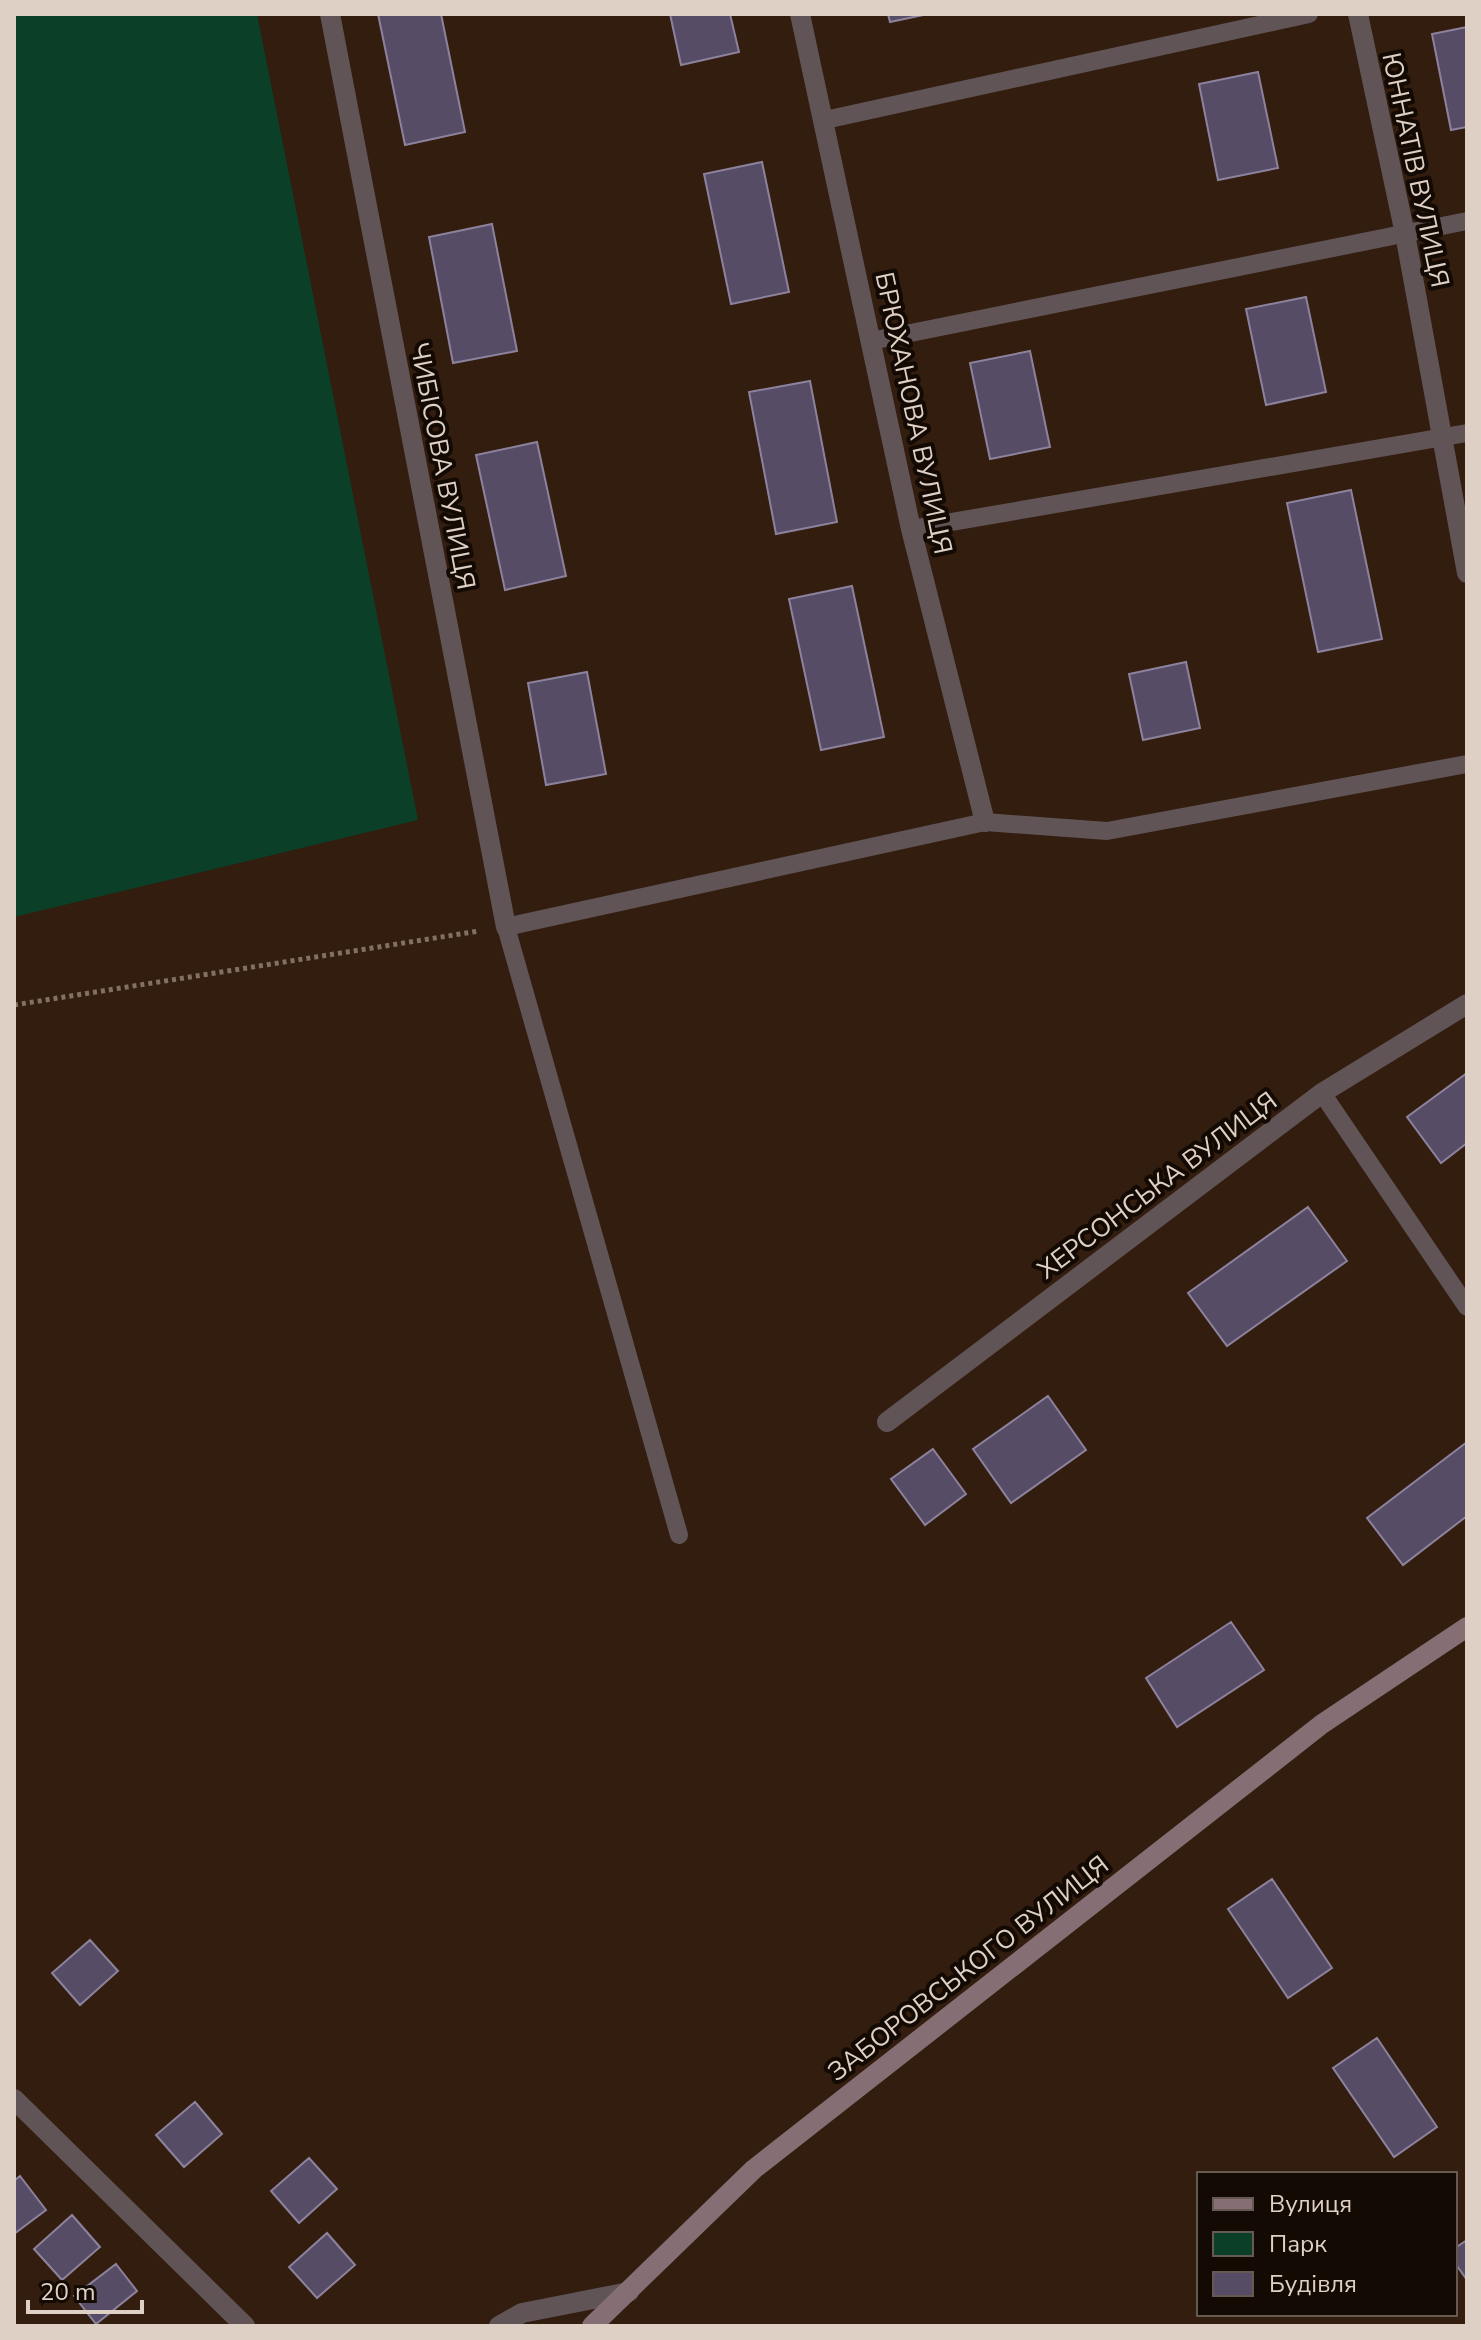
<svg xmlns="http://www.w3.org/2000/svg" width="1481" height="2340" viewBox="0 0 1481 2340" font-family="'Nunito Sans',sans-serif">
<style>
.green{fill:#0b3f27}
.building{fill:#574c65;stroke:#8d829d;stroke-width:2}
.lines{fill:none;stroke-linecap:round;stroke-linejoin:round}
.path{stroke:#827063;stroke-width:5;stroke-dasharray:4 4;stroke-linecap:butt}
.lane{stroke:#615457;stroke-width:18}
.street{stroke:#615457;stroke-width:20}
.secondary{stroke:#856f75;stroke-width:20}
.labels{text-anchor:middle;stroke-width:8;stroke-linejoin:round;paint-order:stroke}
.street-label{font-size:26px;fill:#dfd0c6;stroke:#130a04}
</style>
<rect width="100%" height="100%" fill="#321d0e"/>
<path class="green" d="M14,14H257L418,820L14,917Z"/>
<path class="building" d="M378,14H441L465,132L405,145Z
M670,14H730L739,52L681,65Z
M888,14H928L890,22Z
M1467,27V127L1451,130L1432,34Z
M1258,72L1278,168L1218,180L1199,84Z
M762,162L789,292L731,304L704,174Z
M492,224L517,351L453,363L429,237Z
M1306,297L1326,392L1266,405L1246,309Z
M1030,351L1050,447L990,459L970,363Z
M810,381L837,522L776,534L749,392Z
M537,442L566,576L505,590L476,455Z
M1351,490L1382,639L1318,652L1287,503Z
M852,586L884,737L821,750L789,599Z
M1186,662L1200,728L1143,740L1129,674Z
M587,672L606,774L546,785L528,683Z
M1467,1073V1143L1441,1163L1407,1117Z
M1308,1207L1347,1261L1227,1346L1188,1293Z
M1048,1396L1086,1450L1011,1503L973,1449Z
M1467,1442V1516L1403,1565L1367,1518Z
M933,1449L966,1494L925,1525L891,1479Z
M1231,1622L1264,1670L1177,1727L1146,1678Z
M1272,1879L1332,1968L1288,1998L1228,1909Z
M90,1940L118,1971L80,2005L52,1973Z
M1377,2038L1437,2127L1394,2157L1333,2068Z
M195,2102L222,2134L184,2167L156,2135Z
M309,2158L337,2189L299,2223L271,2191Z
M20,2176L46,2210L14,2234V2181Z
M72,2215L100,2247L62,2280L34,2249Z
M327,2233L355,2265L317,2298L289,2267Z
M1467,2240V2280L1455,2263V2248Z
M116,2264L137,2291L96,2324L74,2296Z"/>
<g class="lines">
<path class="path" d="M14,1005L479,931"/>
<path class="lane" d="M825,120L1309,14
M871,341L1467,221
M911,529L1467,433
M1322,1093L1467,1307
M679,1535L506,927L985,822L1107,831L1467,764"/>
<path class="street" d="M330,14L506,927
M800,14L911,529L985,822
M1358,14L1405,234L1467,573
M887,1422L1322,1093L1467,1004
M14,2099L245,2326
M499,2326L522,2313L629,2292"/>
<path class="secondary" d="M592,2326L754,2169L1322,1724L1467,1627"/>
</g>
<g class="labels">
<g class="street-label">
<text transform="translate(1416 170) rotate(78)" y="9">ЮННАТІВ ВУЛИЦЯ</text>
<text transform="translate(914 413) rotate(78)" y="9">БРЮХАНОВА ВУЛИЦЯ</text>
<text transform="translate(443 466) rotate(79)" y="9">ЧИБІСОВА ВУЛИЦЯ</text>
<text transform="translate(1157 1185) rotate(-37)" y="9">ХЕРСОНСЬКА ВУЛИЦЯ</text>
<text transform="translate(968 1968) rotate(-38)" y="9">ЗАБОРОВСЬКОГО ВУЛИЦЯ</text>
</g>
</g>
<rect width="1481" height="2340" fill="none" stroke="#dfd0c6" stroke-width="32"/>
<rect x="1197" y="2172" width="260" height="144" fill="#130a04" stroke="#655952" stroke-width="2"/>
<rect x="1213" y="2198" width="40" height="12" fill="#856f75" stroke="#655952" stroke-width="2"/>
<text x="1269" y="2212" font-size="24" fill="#dfd0c6">Вулиця</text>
<rect x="1213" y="2232" width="40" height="24" fill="#0b3f27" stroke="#655952" stroke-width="2"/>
<text x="1269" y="2252" font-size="24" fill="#dfd0c6">Парк</text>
<rect x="1213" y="2272" width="40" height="24" fill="#574c65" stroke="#655952" stroke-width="2"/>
<text x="1269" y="2292" font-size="24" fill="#dfd0c6">Будівля</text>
<path d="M28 2300v12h114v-12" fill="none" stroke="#dfd0c6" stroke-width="4"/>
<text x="40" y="2300" font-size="24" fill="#dfd0c6" stroke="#130a04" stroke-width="6" paint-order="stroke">20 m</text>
</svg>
